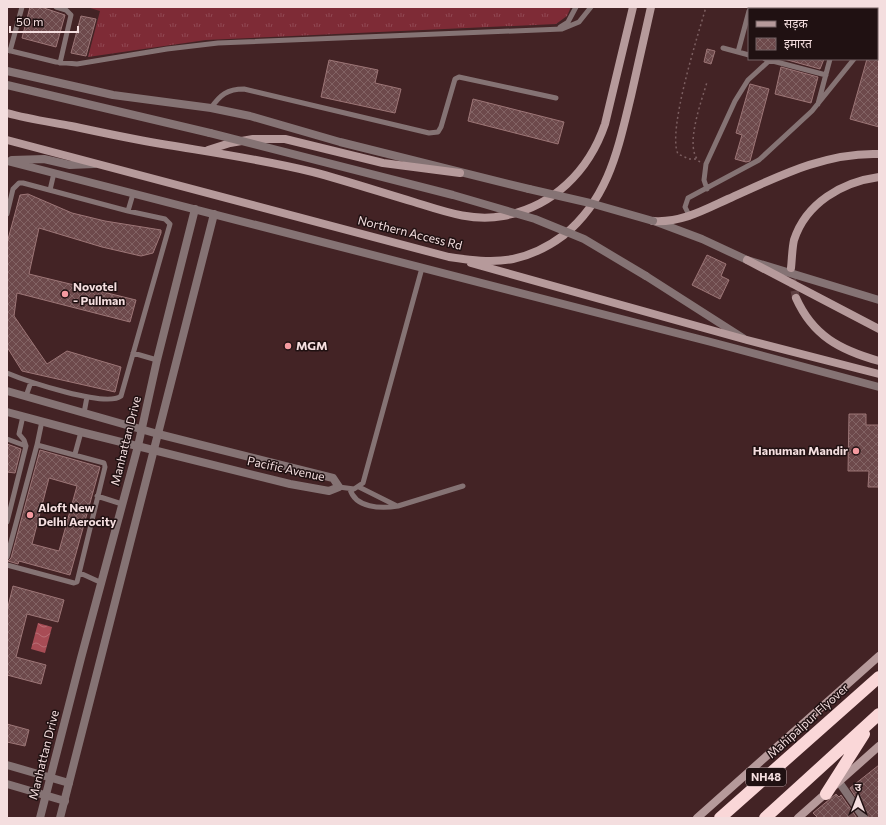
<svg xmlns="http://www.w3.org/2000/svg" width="886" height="825" viewBox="0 0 886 825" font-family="Commissioner,'Noto Sans Devanagari',sans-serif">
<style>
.grass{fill:url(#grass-tufts)}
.water{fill:url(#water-waves)}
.building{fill:url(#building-cross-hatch);stroke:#9d7677;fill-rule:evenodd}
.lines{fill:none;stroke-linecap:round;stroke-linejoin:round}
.secondary-tunnel{stroke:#5e3f41;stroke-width:8;stroke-dasharray:8 4;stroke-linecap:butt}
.path{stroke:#7c5f61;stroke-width:1.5;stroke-dasharray:2 3;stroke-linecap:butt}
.service{stroke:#857374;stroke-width:5}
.minor{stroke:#857374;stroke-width:8}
.tertiary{stroke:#857374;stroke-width:8}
.secondary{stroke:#b69a9b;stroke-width:8}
.motorway{stroke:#fad7d8;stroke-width:12}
.tertiary-bridge{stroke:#857374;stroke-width:8}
.poi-dot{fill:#f49aa0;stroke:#201112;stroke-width:1.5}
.labels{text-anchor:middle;stroke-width:3;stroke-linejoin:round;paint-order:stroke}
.shield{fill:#201112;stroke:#b4a0a2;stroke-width:1}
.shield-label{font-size:11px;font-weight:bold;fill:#f4dedf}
.street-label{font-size:12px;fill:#f4dedf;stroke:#201112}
.poi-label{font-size:12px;font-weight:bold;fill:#f4dedf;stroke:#201112;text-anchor:start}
</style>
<defs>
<pattern id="grass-tufts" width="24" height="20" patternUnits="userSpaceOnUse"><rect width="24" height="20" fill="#7e2b36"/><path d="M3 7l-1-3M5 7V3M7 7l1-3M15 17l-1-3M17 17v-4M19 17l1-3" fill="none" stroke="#914953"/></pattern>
<pattern id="water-waves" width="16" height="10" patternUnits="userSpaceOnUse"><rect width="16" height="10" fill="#a84c55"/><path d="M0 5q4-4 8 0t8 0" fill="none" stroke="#b96e75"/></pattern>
<pattern id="building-cross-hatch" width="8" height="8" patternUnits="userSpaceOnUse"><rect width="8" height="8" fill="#6d494b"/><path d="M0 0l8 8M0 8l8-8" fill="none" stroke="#826364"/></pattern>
</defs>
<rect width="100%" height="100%" fill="#432325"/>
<path class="grass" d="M87,7H571L567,16L556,24L206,40L88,57L100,11Z"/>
<path class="water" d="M38,623L52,627L45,653L31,649Z"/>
<path class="building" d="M30,7H41L65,15L56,47L22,38Z
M81,16L96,19L86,56L71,53Z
M707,49L715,51L711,64L704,62Z
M784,59H824L820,69Z
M867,59H879V127L850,119Z
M329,60L378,70L375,83L401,89L395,113L321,97Z
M781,67L818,77L811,103L775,94Z
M750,84L769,89L750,161L746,162L735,159L742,135L736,133Z
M473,99L564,122L558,144L468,121Z
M28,194L72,213L105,221L161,230V233L153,253L141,256L102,247L39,228L29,274L136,300L130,322L17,293L14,316L47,364L67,351L121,367L115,392L22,371L7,347V243L20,195Z
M707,255L726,264L721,276L729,280L720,299L692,285Z
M849,414H866V425H879V487H868L869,471H848Z
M7,444L21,449L15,473L7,472Z
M40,450L100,467L70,575L19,561L18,564L8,561L11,558ZM49,478L77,486L59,551L32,544Z
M13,586L64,600L58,622L27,614L16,657L46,665L41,684L7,675V611Z
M7,724L29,730L25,746L7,742Z
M879,765V818H869L850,788Z
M836,794L839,797L841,795L857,818H818L813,813Z"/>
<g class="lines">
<path class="secondary-tunnel" d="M792,279L796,298"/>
<path class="path" d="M696,159H689L678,154C667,131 698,35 706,7
M700,162C683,149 702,100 707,82"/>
<path class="service" d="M56,7L66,10L71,15L60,63
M560,27L568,22L576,7
M723,48L749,55
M7,50L56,62L77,64L167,49L218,43L562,29L579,22L591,7
M10,51L22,7
M738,52L749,11
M877,53H879
M765,59L826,75
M818,104L830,59
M211,108C220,95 227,89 244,89L429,133L438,132L441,127L455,79L459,77L556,98
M707,189L704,180L706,164L735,101L748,80L770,60
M50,190L54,173
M128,211L133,194
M7,214L13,189L19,183H23L128,211L165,219L170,224L121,396C106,408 26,381 7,373
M690,217L685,207L688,198L759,160L812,111L854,59
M133,353L157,360
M26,396L31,382
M84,413L87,397
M7,439L26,446
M37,445L42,421
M75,454L81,432
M339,487L354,489L363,483L422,268
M359,487L397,506
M350,489C355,508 381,509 398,506L463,486
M97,496L122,504
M7,522L26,446L24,440L19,434L23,416
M7,557L37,445L104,463L105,467L77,582L74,583L7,565
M80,573L102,583"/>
<path class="minor" d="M7,391L158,434L333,478L339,487L329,491L290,484L81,432L7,412
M7,765L69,783
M839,782L864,818
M7,784L65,801"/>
<path class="tertiary" d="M7,71L113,95L211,108L250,116L340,142L529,189
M7,85L210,133
M12,160L44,159L70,165L94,164
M7,161L711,342L879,387
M654,221L702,239L747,260L879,300
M646,276L743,338
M40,818L81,658L138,446L157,360L195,209
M60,818L214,214"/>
<path class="secondary" d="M7,113C28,119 50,122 71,126C104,133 136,140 168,145C216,153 265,160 313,172C347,181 380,192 414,202C443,211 472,222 503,216C553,207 589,171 605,124L633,7
M7,140L449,257C469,260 492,263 513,259C532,255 548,247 564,235C609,198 618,149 631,96C638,66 644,37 651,7
M208,150L230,143L253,139H285L383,163L460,173
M653,221C681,223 704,210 728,199C777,177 825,152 879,154
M747,260L879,329
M471,263L747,340L879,374
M791,268C792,259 792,249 794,240C806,203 842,182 879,177
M796,298C813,336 840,350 879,361
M697,818L879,656
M798,818L879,746"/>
<path class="motorway" d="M826,794L864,734
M720,818L879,677
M765,818L879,714"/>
<path class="tertiary-bridge" d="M210,133L453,195L535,219L584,239L646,276
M529,189L590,203L653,221"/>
</g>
<g class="poi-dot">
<circle cx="65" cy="294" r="4"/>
<circle cx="288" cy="346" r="4"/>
<circle cx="856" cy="451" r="4"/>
<circle cx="30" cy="515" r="4"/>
</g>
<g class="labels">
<rect class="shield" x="746" y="768" width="40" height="18" rx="3"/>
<g class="shield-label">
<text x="766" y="781">NH48</text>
</g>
<g class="street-label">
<text transform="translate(410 233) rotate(14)" y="4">Northern Access Rd</text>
<text transform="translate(126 441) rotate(-76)" y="4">Manhattan Drive</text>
<text transform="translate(286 469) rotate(12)" y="4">Pacific Avenue</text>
<text transform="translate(808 721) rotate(-42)" y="4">Mahipalpur Flyover</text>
<text transform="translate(44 755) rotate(-76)" y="4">Manhattan Drive</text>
</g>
<g class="poi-label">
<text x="73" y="291">Novotel<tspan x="73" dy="14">- Pullman</tspan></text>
<text x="296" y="350">MGM</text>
<text x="848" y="455" text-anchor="end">Hanuman Mandir</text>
<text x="38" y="512">Aloft New<tspan x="38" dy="14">Delhi Aerocity</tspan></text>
</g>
</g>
<rect width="886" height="825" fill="none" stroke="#f4dedf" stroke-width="16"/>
<rect x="748" y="8" width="130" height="52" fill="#201112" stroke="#756364"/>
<rect x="756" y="21" width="20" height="6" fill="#b69a9b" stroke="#756364"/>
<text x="784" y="28" font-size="12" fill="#f4dedf">सड़क</text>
<rect x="756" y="38" width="20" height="12" fill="url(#building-cross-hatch)" stroke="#756364"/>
<text x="784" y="48" font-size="12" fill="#f4dedf">इमारत</text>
<g transform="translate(858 797)" stroke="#201112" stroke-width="3" paint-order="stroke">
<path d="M0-3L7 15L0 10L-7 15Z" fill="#f4dedf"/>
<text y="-6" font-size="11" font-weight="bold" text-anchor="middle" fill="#f4dedf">उ</text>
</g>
<path d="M10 26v6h68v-6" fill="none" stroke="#f4dedf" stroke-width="2"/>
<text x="16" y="26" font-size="12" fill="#f4dedf" stroke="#201112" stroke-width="3" paint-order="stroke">50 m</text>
</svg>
